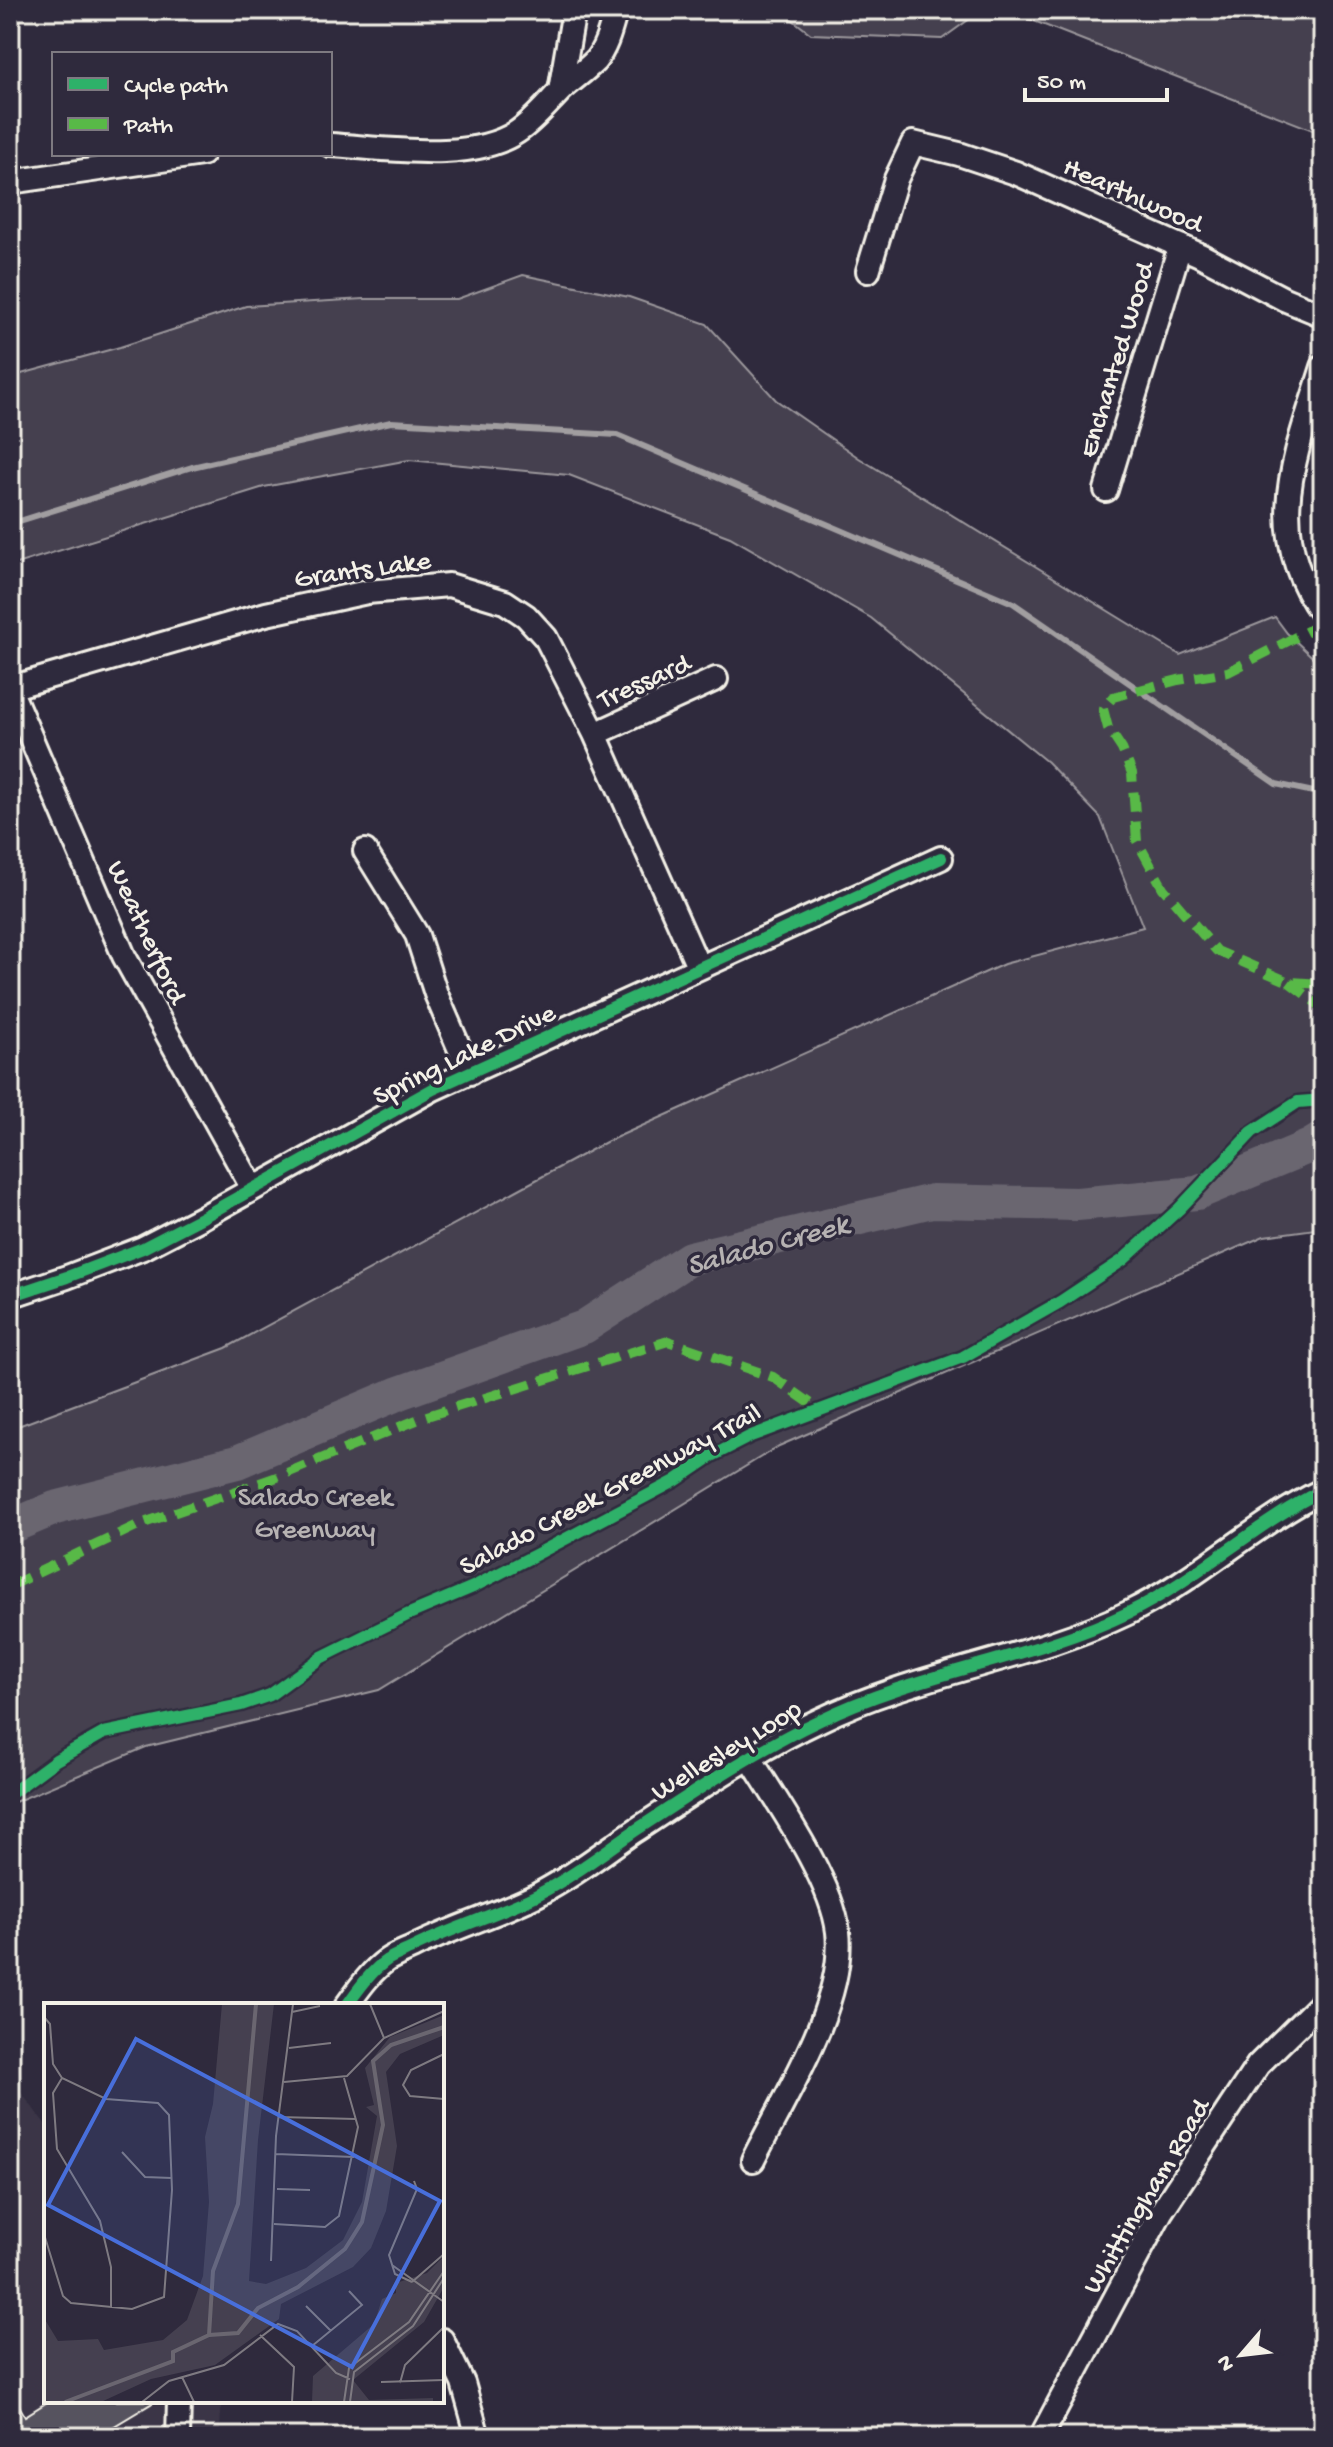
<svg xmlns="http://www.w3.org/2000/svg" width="1333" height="2447" viewBox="0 0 1333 2447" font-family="'Gochi Hand',sans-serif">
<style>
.built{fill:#3b3647}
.green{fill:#454050;stroke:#9c989c;stroke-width:2}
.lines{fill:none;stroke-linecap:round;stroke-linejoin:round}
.stream{stroke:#a19ea0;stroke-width:6}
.river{stroke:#6a6670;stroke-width:34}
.building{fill:#56525f;stroke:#f4f1e8;stroke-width:2}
.minor-casing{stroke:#f4f1e8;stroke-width:28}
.minor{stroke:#2f2a3d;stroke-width:22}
.quiet{stroke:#58b947;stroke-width:10;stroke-dasharray:20 10;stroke-linecap:butt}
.cycleway-casing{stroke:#2f2a3d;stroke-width:17}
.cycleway{stroke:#2db169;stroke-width:12}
.labels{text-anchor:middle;stroke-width:7;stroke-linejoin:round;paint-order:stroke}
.street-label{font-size:28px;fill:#f4f1e8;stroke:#2f2a3d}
.park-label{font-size:28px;fill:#b7b3b3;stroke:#2f2a3d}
.water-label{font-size:30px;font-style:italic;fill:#b6b2b2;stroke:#2f2a3d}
.inset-river{fill:none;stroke:#6a6670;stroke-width:4}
.inset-road{fill:none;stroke:#7e7a81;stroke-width:2}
.view{fill:#486fdb;fill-opacity:0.15;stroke:#486fdb;stroke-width:4}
.inset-edge{fill:none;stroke:#f4f1e8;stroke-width:4}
</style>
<rect width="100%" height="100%" fill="#2f2a3d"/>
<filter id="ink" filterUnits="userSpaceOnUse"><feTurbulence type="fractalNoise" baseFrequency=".0125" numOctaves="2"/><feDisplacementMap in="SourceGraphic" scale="16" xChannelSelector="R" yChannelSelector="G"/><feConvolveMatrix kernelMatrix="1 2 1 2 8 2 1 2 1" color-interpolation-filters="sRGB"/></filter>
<g filter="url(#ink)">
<path class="built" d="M10,2078L46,2125V2401H221L220,2437H10Z"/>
<path class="green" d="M780,10H982L942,39L811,34Z
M1006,10H1323V134Z
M523,275L629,297L707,324L776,400L859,458L1180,655L1275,617L1287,633L1323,667V1228L1264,1236L779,1446L379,1690L146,1747L10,1804V1429L226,1348L606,1142L1004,964L1143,927L1100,817L1047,762L871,618L730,537L569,475L409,460L264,487L10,566V377L120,347L246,306L364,299H457Z"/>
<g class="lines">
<path class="stream" d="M10,524L192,467L391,422L617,435L1013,603L1276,784L1323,794"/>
<path class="river" d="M10,1527L55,1508L237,1462L399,1393L584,1327L690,1258L932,1201L1077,1204L1197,1193L1310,1146L1323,1138"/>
</g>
<path class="building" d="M49,2401H153L154,2402L96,2437H10V2406L17,2402L25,2416Z"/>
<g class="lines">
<defs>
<path id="minor" d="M560,91L574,10
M330,145C384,148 471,163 517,132C535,120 547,104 562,89C572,80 585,71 595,61C607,47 611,27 616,10
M10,182L202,154
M868,271L896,179L913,143L959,154L1016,173L1200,255L1284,299L1323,315
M1323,367C1295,457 1261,530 1323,615
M1106,490L1180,246
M10,688L266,614L367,592L449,585L505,602L526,616L546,638L595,734L699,968
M10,689L124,956L253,1189
M595,734L716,679
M365,851L417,935L436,994L470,1073
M10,1296L67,1277L143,1248L201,1218L433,1089L941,858
M750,1758C778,1803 832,1880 838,1932C846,2002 784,2098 753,2160
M347,2005C358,1990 371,1971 387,1960C395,1955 406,1951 414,1947C454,1927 497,1915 537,1895C572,1877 601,1854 633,1832C694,1792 754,1751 820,1720C918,1672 1030,1660 1128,1613C1198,1579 1254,1524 1323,1490
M442,2340L463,2383L478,2437
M178,2437L179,2401
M1041,2437L1161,2212L1258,2065L1323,2001"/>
</defs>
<use href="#minor" class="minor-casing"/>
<use href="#minor" class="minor"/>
<path class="quiet" d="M1323,623L1228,672L1178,680L1113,697L1103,709L1108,728L1122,749L1132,773L1137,841L1163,888L1217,951L1289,982L1323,984
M1289,982L1323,1008
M10,1586L138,1525L277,1477L424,1417L668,1341L773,1377L820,1410"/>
<defs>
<path id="cycleway" d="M10,1296L67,1277L143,1248L201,1218L433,1089L941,858
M10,1794L56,1760L104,1733L241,1705L270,1695L322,1657L409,1614L473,1587L537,1554L675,1481L712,1456L751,1436L963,1357L1060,1302L1123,1260L1179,1209L1252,1132L1298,1102L1323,1100
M347,2005C358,1990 371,1971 387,1960C395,1955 406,1951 414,1947C454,1927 497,1915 537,1895C572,1877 601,1854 633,1832C694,1792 754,1751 820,1720C918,1672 1030,1660 1128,1613C1198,1579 1254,1524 1323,1490"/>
</defs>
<use href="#cycleway" class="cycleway-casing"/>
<use href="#cycleway" class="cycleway"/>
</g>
</g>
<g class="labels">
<g class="street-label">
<text transform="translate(1134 193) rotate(24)" y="10">Hearthwood</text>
<text transform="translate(1114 359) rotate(-73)" y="10">Enchanted Wood</text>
<text transform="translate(362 567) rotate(-8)" y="10">Grants Lake</text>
<text transform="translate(643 679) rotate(-24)" y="10">Tressard</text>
<text transform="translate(149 931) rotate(65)" y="10">Weatherford</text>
<text transform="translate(463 1052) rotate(-26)" y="10">Spring Lake Drive</text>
<text transform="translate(609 1487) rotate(-28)" y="10">Salado Creek Greenway Trail</text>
<text transform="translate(725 1748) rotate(-31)" y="10">Wellesley Loop</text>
<text transform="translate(1144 2195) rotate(-59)" y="10">Whittingham Road</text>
</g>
<g class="park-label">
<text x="315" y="1505">Salado Creek<tspan x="315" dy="32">Greenway</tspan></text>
</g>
<g class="water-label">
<text transform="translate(767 1243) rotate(-15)" y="10">Salado Creek</text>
</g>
</g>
<g transform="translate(44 2003)">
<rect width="400" height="400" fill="#2f2a3d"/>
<path d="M178,1H230L214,137L205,278L222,281L262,265L299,237L318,199L333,113L322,104L330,102L321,65L346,34L400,12V32L356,51L342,69L353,143L342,208L327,245L309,264L237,301L235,316L171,362L107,376L57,399H0V315L14,338L54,336L60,347L119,337L143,317L159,273L165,199L161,134L169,101ZM400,253V284L380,319L309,377L325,397L389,395V399H268L269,373L330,321L338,296L352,290V280L383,270Z" fill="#454050"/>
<path class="inset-river" d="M165,332L194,330L214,305L254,284L301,246L318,219L339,122L329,58L347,42L400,24M21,399L129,358V349L165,332L169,268L194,201L212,1"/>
<path class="inset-road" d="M326,1L340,35M248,9L276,3M0,14L6,21L9,61L18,75L62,96L114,100L125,112L128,187L120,294L88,306L27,300L19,293L0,231M245,45L287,40M400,51L367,67L359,82L366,93L400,96M18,75L9,90L13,146L56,218L67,264V304M240,79L303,73L340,35L400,8M235,114L312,116M78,149L101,174L128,175M232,151L310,154M233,186L266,187M230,221L281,224L295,213L314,124L300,75M227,258L232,133L249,1M348,262L400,299M368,279L351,271L345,252L373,186L370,178M368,279L400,251M262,303L287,328M216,332L250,364L248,399M268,343L318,302L305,288M138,374L150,399M337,379L400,377M356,380L361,362L400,324M98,399L125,378L180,362L234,321L253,328L292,370L306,376M300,399L305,365L365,319L400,268M306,399L310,369L369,323L400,275"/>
<path class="view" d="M92,36L396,198L308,364L4,202Z"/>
<rect width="400" height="400" class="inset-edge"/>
</g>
<rect width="1333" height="2447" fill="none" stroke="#2f2a3d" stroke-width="40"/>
<rect x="20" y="20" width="1293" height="2407" fill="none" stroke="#f4f1e8" stroke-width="3" filter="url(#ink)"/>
<rect x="52" y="52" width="280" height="104" fill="#2f2a3d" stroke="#7e7a81" stroke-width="2"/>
<rect x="68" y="78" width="40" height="12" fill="#2db169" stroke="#7e7a81" stroke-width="2"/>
<text x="124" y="92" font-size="24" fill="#f4f1e8">Cycle path</text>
<rect x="68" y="118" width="40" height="12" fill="#58b947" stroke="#7e7a81" stroke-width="2"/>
<text x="124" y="132" font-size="24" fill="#f4f1e8">Path</text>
<g transform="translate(1241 2355) rotate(242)" stroke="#2f2a3d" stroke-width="6" paint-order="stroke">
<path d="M0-6L14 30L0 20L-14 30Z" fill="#f4f1e8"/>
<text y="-12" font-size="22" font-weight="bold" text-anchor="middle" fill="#f4f1e8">N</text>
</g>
<path d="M1025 88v12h142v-12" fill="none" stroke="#f4f1e8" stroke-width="4"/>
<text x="1037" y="88" font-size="24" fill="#f4f1e8" stroke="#2f2a3d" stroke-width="6" paint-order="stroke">50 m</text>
</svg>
